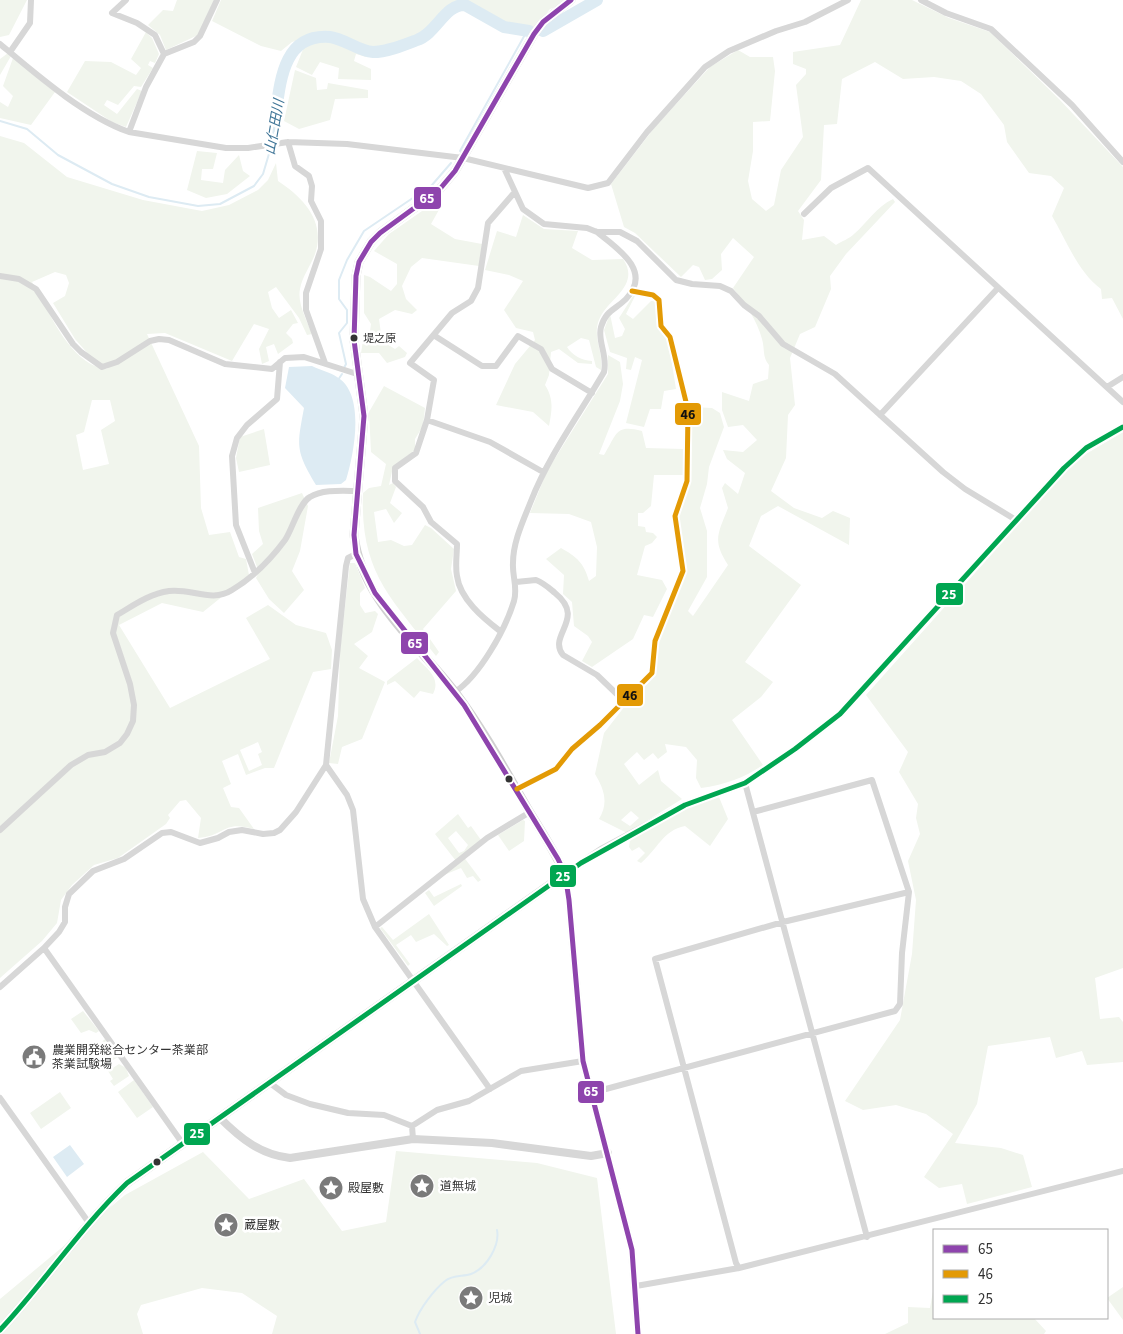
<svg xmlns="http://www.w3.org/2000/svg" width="1123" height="1334" viewBox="0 0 1123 1334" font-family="'Source Sans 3','Noto Sans JP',sans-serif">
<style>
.green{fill:#f1f5ed;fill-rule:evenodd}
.water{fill:#ddebf3}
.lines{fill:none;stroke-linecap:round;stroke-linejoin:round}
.stream{stroke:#ddebf3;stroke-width:2}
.river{stroke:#ddebf3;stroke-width:12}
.minor{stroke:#d7d7d7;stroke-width:6}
.tertiary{stroke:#d7d7d7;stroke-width:8}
.secondary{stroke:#d0d0d0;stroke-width:9}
.bus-1-casing{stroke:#fff;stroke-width:9}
.bus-2-casing{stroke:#fff;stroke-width:9}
.bus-3-casing{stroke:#fff;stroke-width:9}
.bus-1{stroke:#8e44ad;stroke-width:5}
.bus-2{stroke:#e39a05;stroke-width:5}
.bus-3{stroke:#00a651;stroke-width:5}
.bus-dot{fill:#333;stroke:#fff;stroke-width:2}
.labels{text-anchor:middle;stroke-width:5;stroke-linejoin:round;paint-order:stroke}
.bus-label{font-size:11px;fill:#333;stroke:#fff;text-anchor:start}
.poi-label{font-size:12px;fill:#333;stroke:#fff;text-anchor:start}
.water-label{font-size:14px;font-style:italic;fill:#3f7597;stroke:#fff}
.line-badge{stroke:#fff;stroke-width:2}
.badge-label{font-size:14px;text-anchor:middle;font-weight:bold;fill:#fff}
.pale-badge-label{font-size:14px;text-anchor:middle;font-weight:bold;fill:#111}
</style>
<rect width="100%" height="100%" fill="#fff"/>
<path class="green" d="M0,0H27L9,35L0,37Z
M177,0H214L198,35L166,50L160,35L148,25L163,10L173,11Z
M221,0H575L550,9L533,29L517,28L467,2L451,5L424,34L372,49L366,57L356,54L354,61L371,69V80L338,79L339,68L320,62L312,75L296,67L304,47L299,40L292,42L281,51L261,46L212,21Z
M861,0H912L949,18L990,32L1059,99L1123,167V319L1112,298L1102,299L1101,289C1078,272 1066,240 1052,216L1064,188L1051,176L1029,173L1007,142L1004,125L981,94L961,81L934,77L903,79L875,62L842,79L837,124L824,125L821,180L798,211L804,220L802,240L824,236L836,245C842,241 849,239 854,234C868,222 876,207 893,199L895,202L846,254L830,276L831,289L815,327L800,334L790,358L795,405L788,415L786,458L771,491L794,508L822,518L833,511L850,518L849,545L778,506L761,516L749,546L801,585L745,662L773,682L761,697L732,720L763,765C744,778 724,785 701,788L696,778L697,760L686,747L665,744L667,752L658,759L653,753L644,760L637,752L624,764L639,785L658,770L661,781L682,799L627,833L599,819C609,803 604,789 595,774L604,733L628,702L654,674L658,641L686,569L678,517L689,481L692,407L712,408L720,413L724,427L709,467L707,484L700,508L707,531V577L688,611L693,616L728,565C712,540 718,534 728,508L722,488L725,483L738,494L745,473L727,459L723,450L743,452L757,440L743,425L728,427L722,410V392L749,401L753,384L768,379L769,365C762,357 765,349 762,339C757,320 745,303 733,288L754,257L733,238L721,254L722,270L712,279L705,280L699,267L693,265L681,277L635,233L624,227L611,184L655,127L710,67L738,50L750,57H773L775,71L770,121L753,122V151L748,181L752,199L766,211L774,205L781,170L803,137L796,85L806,74V69L793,64V52L840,45ZM631,811L639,818L630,826L621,820Z
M146,32L152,38L159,54L155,63L150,61L148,65L153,68L141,87L134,86L118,105L107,100L104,105L117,114L137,89L142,91L126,127L112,122L67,92L85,61L111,62L136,75L141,68L131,59Z
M8,53L11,56L0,75V59Z
M13,58L55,92L31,125L0,118V102L8,107L13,96L3,86Z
M295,70L316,78L317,90L327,89L328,83L368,90V98L335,99L330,120L299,129L284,121Z
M0,136L24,143L67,177L143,200L202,211L229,205L258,190L268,180L276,163L278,181C304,198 326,222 315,254C311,265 302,277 300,289C297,303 307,321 312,334L307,335L299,318L276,287L268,292L272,308L279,318L291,310L298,323L293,324L286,333L292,339L293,343L278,354L274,344L266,347L269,361L262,364L259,349L269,329L254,324L232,361L165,333L147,334L199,446L201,508L209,535L230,532L239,557L246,559L249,575L203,612L162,603L119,625L170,708L270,659L246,618L268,605L296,625L326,633L332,650L331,669L313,672L274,768H265L246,775L238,754L222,761L231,784L223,788L231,807L239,808L254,829C222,820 226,836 198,838L201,818L186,800L180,801L168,815L170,818L166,824L118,858L94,865L72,885L61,900L57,923L42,941L0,978ZM55,272L66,275L69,283L65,296L53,303L75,339L90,356L108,369C70,366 50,312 32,282ZM92,400H110L115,421L101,430L109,464L83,470L76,435L84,432ZM258,742L262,752L258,754L262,765L249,771L240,750Z
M197,151L217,153L213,169H202L201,180L223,183L225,170L239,155L243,171L250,176L227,194L206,198L187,190Z
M435,202L440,208L431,224L455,239L482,244L479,266L422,258L411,267L402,286L406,299L417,310L412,314L395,310L379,319L382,341L395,349L399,346L407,353L405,357L387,363L379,353H361L363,341L369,338L371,324L364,313V275L370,277L391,291L397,284V264L374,251L389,234Z
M523,215L544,229L578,231L572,248L592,260L623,259C639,282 615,296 604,311C588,333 604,348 601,370L596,367L589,340L581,338L567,347C573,356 581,360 592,361V364L578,363L559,349L551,352L549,375L545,385C554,399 552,410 549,426L533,412L496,405L515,364L535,340L533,332L516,328L504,310L523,281L509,275L485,270L497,231L516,237Z
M633,296H635L626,314L633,319L651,301H656L658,327L668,339L676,389L664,391L661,409H650L644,427L626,423L642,360L635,357L631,370L626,369L627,358L610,352L604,330L610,314L615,338L622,336L625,329L619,318Z
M608,355L620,362L623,384L620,401L599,454L604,455C617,434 615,424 642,431L646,448L684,449L683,475H654L651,506L643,513H638V526L645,527L646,532L653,533L657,537L652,543L645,546L637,575L662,580L667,589L653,617L644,615L633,639L592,667L582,661L592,642L588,636L574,626L572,602L563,594L564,575L546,559L561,548C577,557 584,563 589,581L596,576L597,547L591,522L569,514L530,513L547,471L608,374Z
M384,386L425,408L423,426L415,439V450L393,467L389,485L393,483L396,487L390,503L402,513L394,523L386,509L374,512L378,542L391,540L404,546L412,545L425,525L431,528L454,549L451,569L456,591L423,629L439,652L436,656C390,597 360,572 363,493L369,488L381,486L386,464L371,452L369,412Z
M264,429L270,465L239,472L236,458L240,437Z
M1123,432V968L1095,978L1100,1019L1119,1017L1123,1022V1062L1087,1065L1082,1051L1056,1058L1050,1037L988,1046L977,1104L955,1143L1001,1148L1023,1155L1032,1187L967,1204L962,1184L939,1188L924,1177L953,1134L926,1114L896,1105L863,1110L845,1101L900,1020L912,954L916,900L908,861L920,834L916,818L918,804L899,772L908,752L866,695L1067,470L1086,454Z
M302,493L308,506L300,551L292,571L304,590L284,613L269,599L256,578L259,572L252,554L263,544L259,531L258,508Z
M350,563H355L365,588L360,593V605L365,613L375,611L378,614L372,632L354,644L368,656L359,668L385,682L362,739L342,747L338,764L329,763L338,716L340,650Z
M417,658C428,670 441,678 433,694L420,691L414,698L395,681L387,685V681Z
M719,797L728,819L710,846L685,826C663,830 657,850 641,863L637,861L645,853L639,847L632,851L629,847L630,840L688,807Z
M458,814L468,828L471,826L481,840L463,856L481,880L478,882L473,876L467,878L461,868L444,875L456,861L435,834ZM456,831L468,845L464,851L459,853L448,838Z
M523,820L525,821L524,841L509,851L498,835Z
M461,884L462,886L434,906L425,893L429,890L434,897Z
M429,914L449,945L447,946L434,934L416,942L411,935L396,945L410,964L408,966L380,928L382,927L393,940Z
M83,1011L99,1031L96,1033L89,1030L81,1033L71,1019Z
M105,1039L118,1057L113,1060H103L97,1052L98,1045Z
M119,1064L126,1068L129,1076L114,1086L110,1081L113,1079L108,1071Z
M134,1080L153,1107L137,1118L118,1092Z
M60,1092L71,1108L41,1129L30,1113Z
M396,1151L537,1163L597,1178L616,1334H272L277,1316L242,1293L202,1288L141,1305L137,1314L143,1334H0V1299L125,1195L203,1152L249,1199L304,1179L342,1231L386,1222Z
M1123,1287V1320L1107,1298Z
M933,1291L934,1318H1034L1046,1331L1044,1334H885L908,1323V1307L930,1308Z"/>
<path class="water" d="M312,366C320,370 330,372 337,377C366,394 354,454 346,480L341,484L316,485C295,450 297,446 304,408L285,388L289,367Z
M70,1145L84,1164L67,1177L53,1157Z"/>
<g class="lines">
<path class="stream" d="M0,121L27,129L58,155L112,184L149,197L198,206L220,204L254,186L263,174L271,147
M272,143L274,126
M460,151L527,31
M344,368L346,364L339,333L347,323V310L339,299V280L347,260L364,231L432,185L451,163
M338,380L342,374
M420,1334L415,1322C420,1308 434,1290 445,1281C453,1274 463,1277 471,1274C487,1268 500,1245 497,1230"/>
<path class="river" d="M543,31L597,0
M274,126C280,90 279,33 330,37C345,39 358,51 373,52C387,52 404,45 417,40C436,34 445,4 465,5L504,27L529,31"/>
<path class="minor" d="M126,0L112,13L137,23L155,35L164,54L146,87L129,132
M921,0L946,13L991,29L1072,105L1123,162
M0,44C37,75 84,116 129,132L226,148H248L288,142L347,144L463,158L588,188L608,183L647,132L705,67L729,51L776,31L805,22L848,0
M10,52L30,23L31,0
M164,54L194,42L200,36L217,0
M288,142L295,166L309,176L312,186L311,201L321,221V249L306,293V310L325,363
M504,168L523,209L544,224L587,228L597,232H620L637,241L676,280L692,284L720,286L731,291L744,305L759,316L783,344L835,374L943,472L965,489L1016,520
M804,214L831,188L868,168L1123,402
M0,276L19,279L36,289L73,344L81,352L102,367L117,362L150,341L159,339L169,340L225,364L272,369L285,358L304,357L357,374
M435,336L482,366H496L518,336L541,349L552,369L592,393
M1107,387L1123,377
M880,415L998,288
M427,420L490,442L543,472
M255,573L236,525L232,456L237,438L247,425L277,399L280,362
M516,582L536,580C544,583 549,588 555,593C587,619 547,635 563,655L597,675L624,701
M500,631C483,618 460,599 457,576C455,566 457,554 457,544L431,522L423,507L395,481V468L416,453L427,420L434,380L410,363L452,313L471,301L478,288L488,223L514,193
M455,692C480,675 505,630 514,601C518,587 512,576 513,563C513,542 523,521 531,501C549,455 579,415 604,372C608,355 597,341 601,327C606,310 615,310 626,299C653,271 617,248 597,232
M326,765L347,795L353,810L363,899L375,927L490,1089
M745,783L867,1237
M517,789L556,769L572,749L600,725L652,673L655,641L683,571L675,516L687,481L688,410L670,337L661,326L659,300L653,295L632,291
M0,830L71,765L88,755L105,752L120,743L127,734L133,721L134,705L130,684L113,633L117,615C134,605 149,594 169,591C191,588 212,603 232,590C252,578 271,559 285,540C292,530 299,503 310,497C323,489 343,491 359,491
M375,927L487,838L530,812
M44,948L183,1144
M0,987L44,948L59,932L65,922V907L69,894L93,871L124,859L162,833L171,832L200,843L218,838L229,832L242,830L263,834L274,833L280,830L296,812L326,765L346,566L348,558L356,554
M270,1083L286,1095L310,1104L348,1113L384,1115L412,1126
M591,1093L895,1011L900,1004L902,953L909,892L872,780L753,812
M0,1098L89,1223
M413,1139L412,1126L437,1110L469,1101L521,1071L583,1061
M739,1268L736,1263L655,959L783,922L909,892
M636,1286L739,1268L1123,1171"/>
<path class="tertiary" d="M220,1118C241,1139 260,1154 290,1158L413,1139L492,1143L591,1156L608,1153
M638,1334L632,1250L583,1061L569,900L565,874L601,850L685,805L745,783L795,749L840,714L1064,468L1086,448L1123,427"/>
<path class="secondary" d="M0,1330C44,1283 80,1228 127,1183L565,874C555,852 542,832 529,811C506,771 483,729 455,692C418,644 361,599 354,535L364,416L354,340L356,276L359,262L371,242L380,233L439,190L455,171L534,34L543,22L571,0"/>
<defs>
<path id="bus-1" d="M571,0L543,22L534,34L455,171L439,190L380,233L371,242L359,262L356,276L354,340L364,416L354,535L356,554L375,593L464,705L558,859L565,874L569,900L583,1061L632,1250L638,1334"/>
<path id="bus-2" d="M517,789L556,769L572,749L600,725L652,673L655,641L683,571L675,516L687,481L688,410L670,337L661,326L659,300L653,295L632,291"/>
<path id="bus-3" d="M0,1330C44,1283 80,1228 127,1183L581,863L685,805L745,783L795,749L840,714L1064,468L1086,448L1123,427"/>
</defs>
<use href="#bus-1" class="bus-1-casing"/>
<use href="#bus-2" class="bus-2-casing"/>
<use href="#bus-3" class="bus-3-casing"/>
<use href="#bus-1" class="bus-1"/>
<use href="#bus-2" class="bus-2"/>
<use href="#bus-3" class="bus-3"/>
</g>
<defs>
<symbol id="civic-disc" viewBox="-11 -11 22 22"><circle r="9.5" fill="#7a7a7a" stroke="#fff"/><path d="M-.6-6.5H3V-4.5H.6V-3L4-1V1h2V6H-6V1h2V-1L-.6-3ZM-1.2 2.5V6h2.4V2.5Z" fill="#fff"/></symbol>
<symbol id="sight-disc" viewBox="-11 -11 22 22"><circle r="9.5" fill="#7a7a7a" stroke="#fff"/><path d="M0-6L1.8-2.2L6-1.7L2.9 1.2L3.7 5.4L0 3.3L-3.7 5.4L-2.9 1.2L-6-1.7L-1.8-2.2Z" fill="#fff"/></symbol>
</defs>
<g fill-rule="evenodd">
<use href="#civic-disc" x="20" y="1043" width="28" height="28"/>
<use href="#sight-disc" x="408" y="1172" width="28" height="28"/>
<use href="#sight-disc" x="317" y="1174" width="28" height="28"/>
<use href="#sight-disc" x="212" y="1211" width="28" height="28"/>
<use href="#sight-disc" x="457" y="1284" width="28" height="28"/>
</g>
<g class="bus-dot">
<circle cx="354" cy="338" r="4.5"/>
<circle cx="509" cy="779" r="4.5"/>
<circle cx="157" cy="1162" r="4.5"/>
</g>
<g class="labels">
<g class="bus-label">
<text x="363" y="342">堤之原</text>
</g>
<g class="poi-label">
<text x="52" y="1054">農業開発総合センター茶業部<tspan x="52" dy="14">茶業試験場</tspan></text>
<text x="440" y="1190">道無城</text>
<text x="348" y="1192">殿屋敷</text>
<text x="244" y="1229">蔵屋敷</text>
<text x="488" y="1302">児城</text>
</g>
<g class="water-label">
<text transform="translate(274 127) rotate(-80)" y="5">山仁田川</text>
</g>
</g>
<g class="line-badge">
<rect x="413" y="186" width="29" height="24" rx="5" fill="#8e44ad"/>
<rect x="674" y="402" width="28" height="24" rx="5" fill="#e39a05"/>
<rect x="935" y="582" width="29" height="24" rx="5" fill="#00a651"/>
<rect x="400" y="631" width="29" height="24" rx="5" fill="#8e44ad"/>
<rect x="616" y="683" width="28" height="24" rx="5" fill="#e39a05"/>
<rect x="549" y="864" width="28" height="24" rx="5" fill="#00a651"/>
<rect x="577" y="1080" width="28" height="24" rx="5" fill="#8e44ad"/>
<rect x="183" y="1122" width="28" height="24" rx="5" fill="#00a651"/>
</g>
<g class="badge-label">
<text x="427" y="203">65</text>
<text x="949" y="599">25</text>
<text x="415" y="648">65</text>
<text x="563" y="881">25</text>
<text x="591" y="1096">65</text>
<text x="197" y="1138">25</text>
</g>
<g class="pale-badge-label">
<text x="688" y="419">46</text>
<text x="630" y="700">46</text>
</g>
<rect x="933" y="1229" width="175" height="90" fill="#ffffff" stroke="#adadad"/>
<rect x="943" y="1245" width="25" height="8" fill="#8e44ad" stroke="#adadad"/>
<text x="978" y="1254" font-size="15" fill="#333333">65</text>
<rect x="943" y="1270" width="25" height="8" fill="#e39a05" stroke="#adadad"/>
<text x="978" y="1279" font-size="15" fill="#333333">46</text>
<rect x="943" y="1295" width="25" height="8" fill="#00a651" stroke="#adadad"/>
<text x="978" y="1304" font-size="15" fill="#333333">25</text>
</svg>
